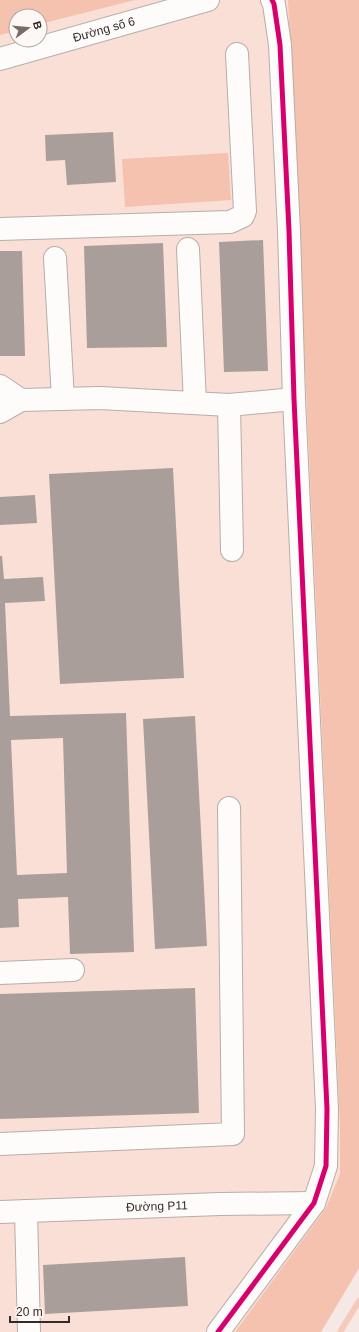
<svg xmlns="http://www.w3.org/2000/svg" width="359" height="1332" viewBox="0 0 359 1332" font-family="Arial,sans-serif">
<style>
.built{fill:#fadfd6;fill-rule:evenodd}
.green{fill:#f4c2af}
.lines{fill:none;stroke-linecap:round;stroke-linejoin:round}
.stream{stroke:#f5caba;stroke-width:6}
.building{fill:#a99e9a;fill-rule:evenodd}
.minor-casing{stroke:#b8ada9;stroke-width:24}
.minor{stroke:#fefcfb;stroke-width:22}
.cycleway-casing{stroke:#fdf7f5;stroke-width:8}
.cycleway{stroke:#d6006c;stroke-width:5}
.labels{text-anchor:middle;stroke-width:4;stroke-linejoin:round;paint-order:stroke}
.street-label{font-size:12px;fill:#352a26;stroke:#fdf7f5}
</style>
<rect width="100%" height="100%" fill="#f6e8e4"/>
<path class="built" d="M0,0H359V1269L321,1332H0ZM16,16H40V40H16Z"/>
<path class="green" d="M0,0H135L40,24V16H16V31L0,35Z
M288,0H359V1268L321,1332H235L326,1208L340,1174V1124Z
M228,153L231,200L125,207L122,159Z"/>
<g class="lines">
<path class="stream" d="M340,1332L359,1301"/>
</g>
<path class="building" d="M113,132L116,182L67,185L65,160L46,161L45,135Z
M263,240L268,371L224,372L219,242Z
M163,243L167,347L87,348L84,246Z
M0,251H22L25,356H0Z
M173,468L184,678L60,684L49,474Z
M35,495L37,523L0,525V497Z
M0,556H2L4,579L43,577L45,601L5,603L10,716L126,713L134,952L70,954L68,897L18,899L19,927L0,928ZM63,738L67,873L17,875L11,740Z
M195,716L207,946L155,949L143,719Z
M195,988L199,1113L0,1119V994Z
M185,1257L188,1306L45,1314L43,1265Z"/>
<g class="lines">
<defs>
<g id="minor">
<path id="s1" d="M0,59L208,0"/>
<path d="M0,229L230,222L243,216L245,211L237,54"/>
<path d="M188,249L195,403"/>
<path d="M55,258L63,399"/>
<path d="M0,386L21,400"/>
<path d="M229,405L232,550"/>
<path d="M0,412L21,400L100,398L229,405L294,399"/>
<path d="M0,973L73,970"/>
<path d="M0,1144L233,1134L229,808"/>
<path d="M26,1211L29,1332"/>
<path id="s2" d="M0,1212L220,1204L314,1203"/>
<path d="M218,1332L314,1203L326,1166L327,1109L294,399L289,231L280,45L274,4L272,0"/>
</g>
</defs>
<use href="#minor" class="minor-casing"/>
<use href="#minor" class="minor"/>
<defs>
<path id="cycleway" d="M218,1332L314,1203L326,1166L327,1109L294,399L289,231L280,45L274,4L272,0"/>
</defs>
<use href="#cycleway" class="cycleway-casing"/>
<use href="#cycleway" class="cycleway"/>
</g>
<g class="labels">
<g class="street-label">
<text dy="4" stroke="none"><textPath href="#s1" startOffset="108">Đường số 6</textPath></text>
<text dy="4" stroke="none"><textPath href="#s2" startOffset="157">Đường P11</textPath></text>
</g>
</g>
<g transform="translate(28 28) rotate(74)"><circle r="19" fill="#fdf7f5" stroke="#ada5a2"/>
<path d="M0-3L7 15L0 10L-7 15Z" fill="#796c68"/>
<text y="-6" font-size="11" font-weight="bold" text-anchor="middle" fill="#352a26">B</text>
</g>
<path d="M10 1316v6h59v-6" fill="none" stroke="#352a26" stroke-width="2"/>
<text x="16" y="1316" font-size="12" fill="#352a26" stroke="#fdf7f5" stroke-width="3" paint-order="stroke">20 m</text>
</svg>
